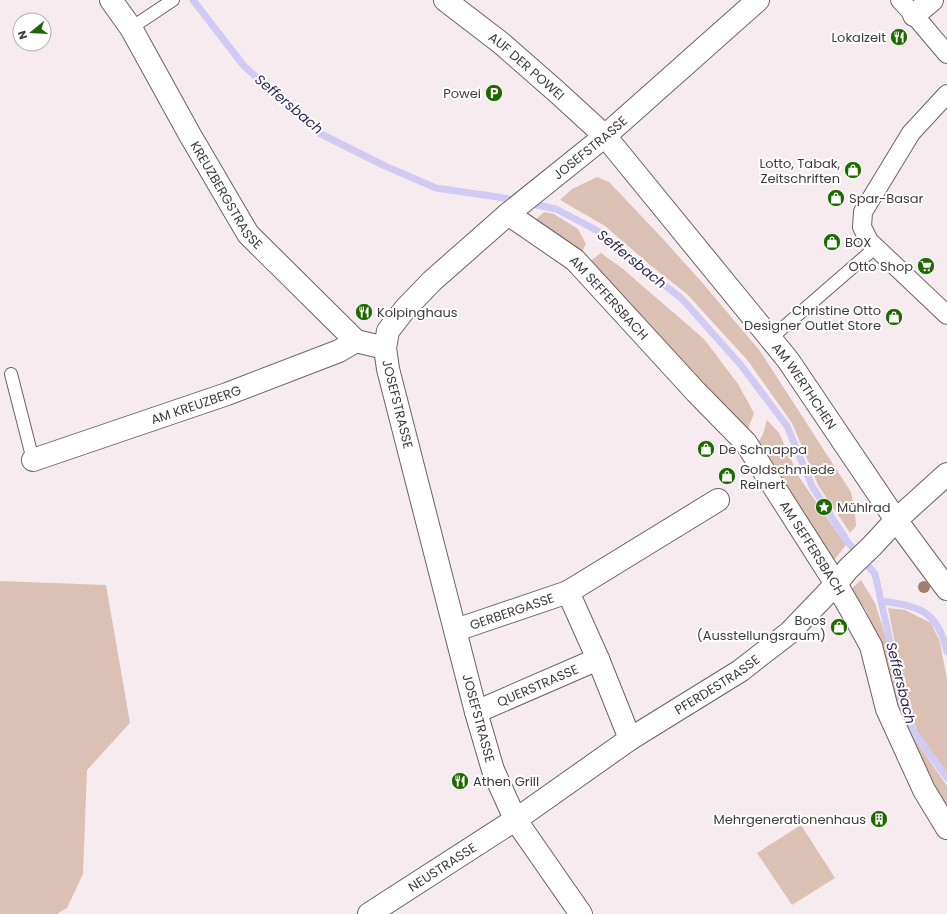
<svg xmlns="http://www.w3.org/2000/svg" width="947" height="914" viewBox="0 0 947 914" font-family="Poppins,sans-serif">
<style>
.green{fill:#dbc1b3}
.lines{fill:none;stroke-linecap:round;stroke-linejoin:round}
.stream{stroke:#d1cbf3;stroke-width:7}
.service-casing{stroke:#6b6266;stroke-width:14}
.pedestrian-casing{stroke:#6b6266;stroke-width:20}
.minor-casing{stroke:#6b6266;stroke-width:24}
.service{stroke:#fff;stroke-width:12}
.pedestrian{stroke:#fff;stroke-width:18}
.minor{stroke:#fff;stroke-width:22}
.tree{fill:#9f7f6d}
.labels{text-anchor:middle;stroke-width:4;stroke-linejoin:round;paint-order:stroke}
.poi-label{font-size:13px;fill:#3f3b3c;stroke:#fff;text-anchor:end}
.street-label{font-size:13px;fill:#3f3b3c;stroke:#fff}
.water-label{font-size:14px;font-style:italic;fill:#332658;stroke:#fff}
</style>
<rect width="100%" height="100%" fill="#f6ecf0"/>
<path class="green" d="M597,177L609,182L663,239L700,280L760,351L851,492L855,512L856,526L850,533L818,485L792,423L748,361L687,294L650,265L605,226L560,200L572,189Z
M544,212L554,214L578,229L586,244L581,253L534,221Z
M601,253L623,269L704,339L738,384L754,413L746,435L716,397L589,262Z
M767,420L779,433L799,477L846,545L834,560L756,447L763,434Z
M861,580L875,603L890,650L896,688L910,732L947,786V811L905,733L866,610L850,590Z
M0,581L106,585L130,723L87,770L83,874L67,908L57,914H0Z
M888,608L905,610L931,623L940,642L947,679V773L917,731L904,687Z
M801,825L835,878L792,905L757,853Z"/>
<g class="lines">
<path class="stream" d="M193,0L244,66L319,133L385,166L436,188L498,197L518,201
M528,203L556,209L600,232L683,300L740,364L787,426L812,486L847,541L875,574L881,601C920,606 938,611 947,652
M881,601L900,687L912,729L947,778"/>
<defs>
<path id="service" d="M131,28L173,0
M770,339L876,247
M11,374L33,460"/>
<path id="pedestrian" d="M900,0L914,15L947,54
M947,94L911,133L863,212L862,227L869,241L947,315"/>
<g id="minor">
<path id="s1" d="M111,0L131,28L190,135L248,234L356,341L385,348"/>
<path id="s2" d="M445,0L501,43L557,92L605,136L788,360L896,520L947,589"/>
<path d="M914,15L932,0"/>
<path id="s3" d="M508,214L575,260L696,392L746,443L836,584L854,615L871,646L887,709L924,790L947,828"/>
<path id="s4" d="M33,460L227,394L339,351L356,341"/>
<path d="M568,592L598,659L630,739"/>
<path id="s5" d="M456,630L568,592L718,500"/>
<path id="s6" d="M476,712L598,659"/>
<path id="s7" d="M369,914L521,816L630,739L740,671L789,633L836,584L848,569L872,546L896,520L947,474"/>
<path id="s8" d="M581,914L515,819L493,770L476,712L388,369L385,348L388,331L405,309L432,281L508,214L605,136L758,0"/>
</g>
</defs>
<use href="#service" class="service-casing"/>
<use href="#pedestrian" class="pedestrian-casing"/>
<use href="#minor" class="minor-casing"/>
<use href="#service" class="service"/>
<use href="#pedestrian" class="pedestrian"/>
<use href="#minor" class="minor"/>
</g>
<circle class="tree" cx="924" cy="587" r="6"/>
<defs>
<symbol id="restaurant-disc" viewBox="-11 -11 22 22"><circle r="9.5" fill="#206801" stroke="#fff"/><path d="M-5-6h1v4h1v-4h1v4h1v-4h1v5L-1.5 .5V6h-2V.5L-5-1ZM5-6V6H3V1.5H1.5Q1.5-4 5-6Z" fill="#fff"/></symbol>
<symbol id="parking-disc" viewBox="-11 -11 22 22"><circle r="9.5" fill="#206801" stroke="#fff"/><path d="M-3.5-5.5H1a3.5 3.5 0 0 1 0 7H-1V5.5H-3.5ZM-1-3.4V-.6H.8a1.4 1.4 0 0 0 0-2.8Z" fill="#fff"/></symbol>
<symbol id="shop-disc" viewBox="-11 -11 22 22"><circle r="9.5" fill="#206801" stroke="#fff"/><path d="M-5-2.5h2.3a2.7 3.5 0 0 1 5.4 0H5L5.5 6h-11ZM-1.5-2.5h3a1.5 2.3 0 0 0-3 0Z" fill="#fff"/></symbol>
<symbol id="supermarket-disc" viewBox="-11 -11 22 22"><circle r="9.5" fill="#206801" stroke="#fff"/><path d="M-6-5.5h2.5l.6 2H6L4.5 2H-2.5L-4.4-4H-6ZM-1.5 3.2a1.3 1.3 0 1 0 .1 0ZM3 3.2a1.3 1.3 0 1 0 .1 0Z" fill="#fff"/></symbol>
<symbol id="sight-disc" viewBox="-11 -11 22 22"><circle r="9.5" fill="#206801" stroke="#fff"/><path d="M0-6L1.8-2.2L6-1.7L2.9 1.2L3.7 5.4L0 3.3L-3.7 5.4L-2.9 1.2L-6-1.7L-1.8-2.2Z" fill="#fff"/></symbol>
<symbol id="building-disc" viewBox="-11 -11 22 22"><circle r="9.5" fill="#206801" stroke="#fff"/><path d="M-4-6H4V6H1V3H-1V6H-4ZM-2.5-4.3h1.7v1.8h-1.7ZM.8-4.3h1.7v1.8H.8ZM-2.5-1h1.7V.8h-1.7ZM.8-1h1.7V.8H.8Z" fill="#fff"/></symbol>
</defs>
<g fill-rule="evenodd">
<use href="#restaurant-disc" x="889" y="27" width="20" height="20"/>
<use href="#parking-disc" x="484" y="83" width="20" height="20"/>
<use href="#shop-disc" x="843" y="160" width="20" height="20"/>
<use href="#shop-disc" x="826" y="188" width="20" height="20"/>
<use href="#shop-disc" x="822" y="232" width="20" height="20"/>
<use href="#supermarket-disc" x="916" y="256" width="20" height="20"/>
<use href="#restaurant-disc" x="354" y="302" width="20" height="20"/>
<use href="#shop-disc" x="884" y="307" width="20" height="20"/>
<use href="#shop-disc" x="696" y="439" width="20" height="20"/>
<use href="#shop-disc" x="717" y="466" width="20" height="20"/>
<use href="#sight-disc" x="814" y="497" width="20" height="20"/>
<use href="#shop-disc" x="829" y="617" width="20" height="20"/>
<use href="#restaurant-disc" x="450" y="771" width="20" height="20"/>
<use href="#building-disc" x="869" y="809" width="20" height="20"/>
</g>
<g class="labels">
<g class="poi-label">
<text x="886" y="42">Lokalzeit</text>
<text x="481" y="98">Powei</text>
<text x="840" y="168">Lotto, Tabak,<tspan x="840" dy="15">Zeitschriften</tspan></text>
<text x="849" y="203" text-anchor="start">Spar-Basar</text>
<text x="845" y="247" text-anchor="start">BOX</text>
<text x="913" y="271">Otto Shop</text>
<text x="881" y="315">Christine Otto<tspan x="881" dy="15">Designer Outlet Store</tspan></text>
<text x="377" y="317" text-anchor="start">Kolpinghaus</text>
<text x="719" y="454" text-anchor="start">De Schnappa</text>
<text x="740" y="474" text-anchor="start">Goldschmiede<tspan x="740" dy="15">Reinert</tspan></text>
<text x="837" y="512" text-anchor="start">Mühlrad</text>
<text x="826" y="625">Boos<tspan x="826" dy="15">(Ausstellungsraum)</tspan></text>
<text x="473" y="786" text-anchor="start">Athen Grill</text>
<text x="866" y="824">Mehrgenerationenhaus</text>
</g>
<g class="street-label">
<text dy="5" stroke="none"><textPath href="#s2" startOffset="105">AUF DER POWEI</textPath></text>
<text dy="5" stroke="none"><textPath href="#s8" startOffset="896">JOSEFSTRASSE</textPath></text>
<text dy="5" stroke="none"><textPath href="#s1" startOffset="227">KREUZBERGSTRASSE</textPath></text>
<text dy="5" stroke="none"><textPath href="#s3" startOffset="132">AM SEFFERSBACH</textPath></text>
<text dy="5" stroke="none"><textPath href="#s2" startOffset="530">AM WERTHCHEN</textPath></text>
<text dy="5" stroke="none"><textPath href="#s4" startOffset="172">AM KREUZBERG</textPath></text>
<text transform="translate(398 404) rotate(76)" y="5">JOSEFSTRASSE</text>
<text dy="5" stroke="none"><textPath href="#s3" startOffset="456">AM SEFFERSBACH</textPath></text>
<text dy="5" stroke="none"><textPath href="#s5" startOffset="59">GERBERGASSE</textPath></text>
<text dy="5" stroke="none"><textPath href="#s7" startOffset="417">PFERDESTRASSE</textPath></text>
<text dy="5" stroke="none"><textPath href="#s6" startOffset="67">QUERSTRASSE</textPath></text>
<text transform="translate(479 718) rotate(75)" y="5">JOSEFSTRASSE</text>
<text dy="5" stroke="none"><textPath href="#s7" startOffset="87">NEUSTRASSE</textPath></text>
</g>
<g class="water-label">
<text transform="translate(289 104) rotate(40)" y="5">Seffersbach</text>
<text transform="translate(632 259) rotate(39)" y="5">Seffersbach</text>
<text transform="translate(901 683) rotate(76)" y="5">Seffersbach</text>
</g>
</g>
<g transform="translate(32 32) rotate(252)"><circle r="19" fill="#ffffff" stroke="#b2b1b1"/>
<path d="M0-3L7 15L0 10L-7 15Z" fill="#206801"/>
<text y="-6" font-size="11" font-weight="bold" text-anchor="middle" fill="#3f3b3c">N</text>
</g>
</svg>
